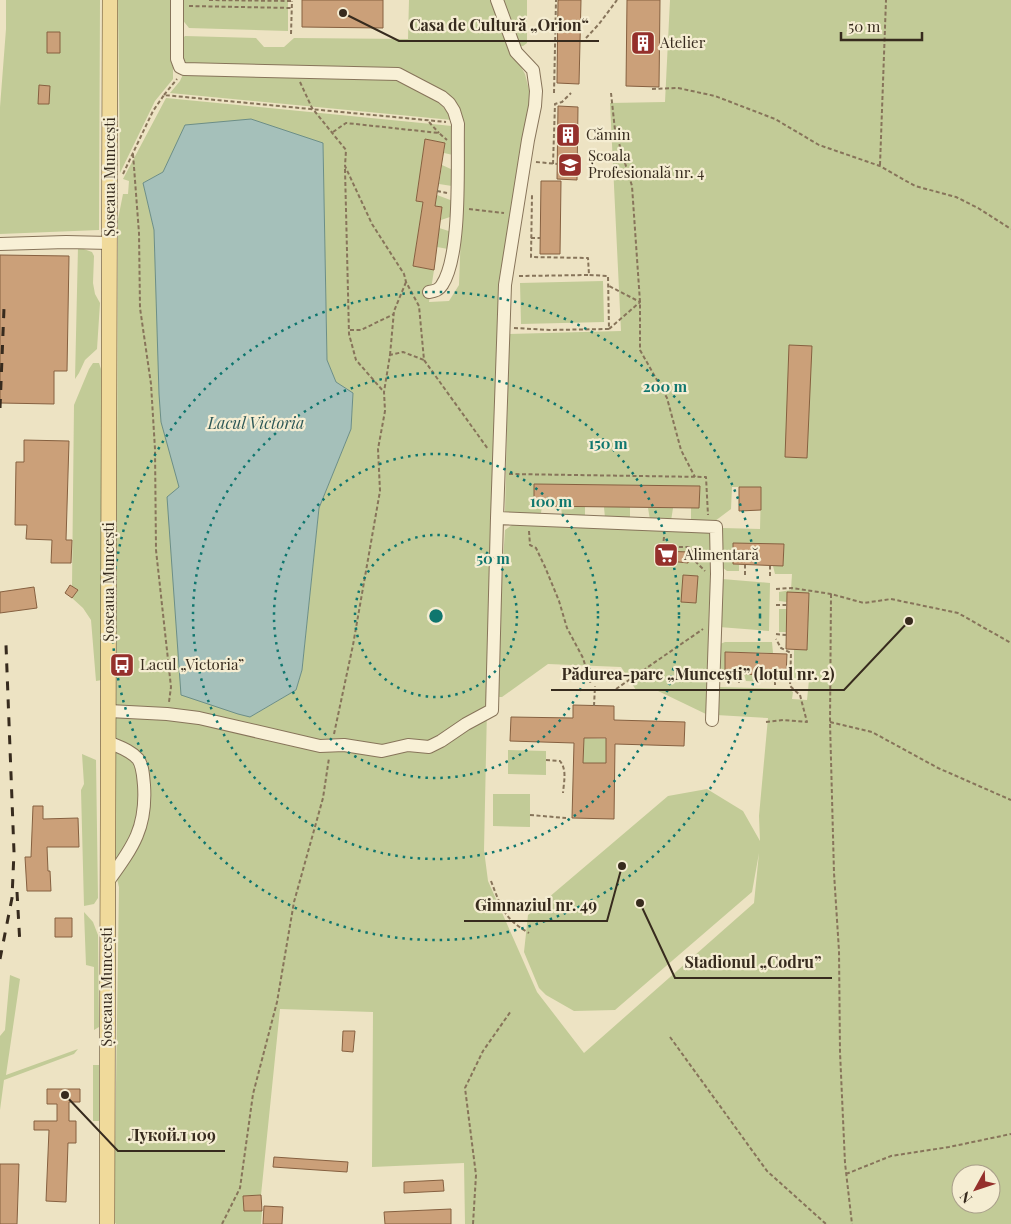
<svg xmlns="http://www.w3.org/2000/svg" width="1011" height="1224" viewBox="0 0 1011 1224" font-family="'Playfair Display',serif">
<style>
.green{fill:#c2cb97;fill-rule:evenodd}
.water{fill:#a5c0ba;stroke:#6c8e87}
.building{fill:#cba079;stroke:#866040;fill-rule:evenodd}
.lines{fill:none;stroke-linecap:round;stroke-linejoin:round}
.minor-casing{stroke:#87745a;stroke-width:14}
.major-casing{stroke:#55422e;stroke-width:16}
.path{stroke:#87745a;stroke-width:2;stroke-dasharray:4 2.5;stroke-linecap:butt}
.minor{stroke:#f8f0d6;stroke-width:12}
.major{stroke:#f0da9b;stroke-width:15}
.rail{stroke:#372b1e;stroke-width:3;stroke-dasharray:9 9;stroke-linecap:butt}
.ring{fill:none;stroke:#0f766e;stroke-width:2.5;stroke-dasharray:2.5 5}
.labels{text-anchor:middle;stroke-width:4.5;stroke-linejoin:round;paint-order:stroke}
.poi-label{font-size:15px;fill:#372b1e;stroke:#f5edd2;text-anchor:start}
.street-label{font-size:15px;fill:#372b1e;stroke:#f5edd2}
.water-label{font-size:16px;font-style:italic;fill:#2d5756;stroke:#f5edd2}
.centre{fill:#0f766e;stroke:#f5edd2;stroke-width:2.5}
.ring-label{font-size:15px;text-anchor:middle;font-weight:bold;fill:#0f766e;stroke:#f5edd2;stroke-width:4.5;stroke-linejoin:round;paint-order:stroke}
.leader{fill:none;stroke:#372b1e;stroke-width:2}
.callout-dot{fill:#372b1e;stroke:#f5edd2;stroke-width:2}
.callout-label{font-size:16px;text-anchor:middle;font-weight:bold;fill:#372b1e;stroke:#f5edd2;stroke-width:4.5;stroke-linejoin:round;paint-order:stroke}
</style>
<rect width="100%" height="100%" fill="#ede3c3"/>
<path class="green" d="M6,0H100L99,230L0,234V107L6,29Z
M118,0H173V79L155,101L120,173Z
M181,0H288V31L189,28L181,18Z
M409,0H494L511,49L525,74L532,102L509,243L487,708L484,850L488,881L537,992L584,1053L754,903L759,853L752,892L615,1010L574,1011L546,995L539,988L524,952L528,915L668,796L707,789L743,811L760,841L759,816L768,718L716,715L719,687L788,689L793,692L792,699L807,700L809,680L794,679V649H807L809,593L787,602L779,601V592L791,590L792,574H775L773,566H783L784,545L733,543V564L739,565V571H727L722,567L723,528L760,529L761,487H732L731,509L715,521L694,522L691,519V508H699V486L534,484V505L542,506L541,513L538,516L509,514L505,512L509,334L621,331L610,103L665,102L670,0H1011V1224H465L464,1163L372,1167L373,1012L280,1009L261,1195L243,1196L244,1211H262L261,1224H116L114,1221L119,887L113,863L116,738L118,219L123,194H128L129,181L123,179L166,98L452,126L453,155L444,153L445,143L425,139L416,201L423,202L413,266L434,270L429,302L449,301L459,285L465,123L459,110L409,73L183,64L181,40L185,36L256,38L264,47H284L294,38L408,39ZM186,125L323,143L327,360L336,382L353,394L351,429L319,508L302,670L296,690L250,717L161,422L154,230L143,183L163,172ZM961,1174H991V1204H961Z
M501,0H527V43L523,46H520Z
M184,72L388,78C414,88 438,93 452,120L170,93L180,81Z
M442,165L453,170L452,186L439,184Z
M437,195L453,201V214L450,217L441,220L442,208L435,206Z
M439,228L452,232L448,249L437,247Z
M78,247L92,252L94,256L93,283L95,294L100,303L97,349L85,360L79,373L75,379Z
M603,281L604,322L521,324L520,283Z
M93,363H99L101,369L102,680L96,681L91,620L83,608L72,598L78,590L72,586L74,405L89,369Z
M561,506H585V517L562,516Z
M604,507H630V517L627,520L605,518Z
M648,508H673L671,521L650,520Z
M512,525L711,531L714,536L708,715L656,690H636L621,667L548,664L502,697H497V650L505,530Z
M722,579L770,583L769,631L719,627Z
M779,609H787L786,632H779Z
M725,642H772L773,653L725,652V673L732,674V678L730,681L720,680L717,677L720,644Z
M744,674L770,675V680L767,682L746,681Z
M584,738L606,739V763H583Z
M508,750L546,751V775L508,774Z
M82,754L96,760L98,898L94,904L84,906L81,790L84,784Z
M493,794H530V827L493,826Z
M84,912L93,922L98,935L99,1027L94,1030V967L86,965Z
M10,975L20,979L6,1075L78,1049L74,1054L4,1080L0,1110V1036L5,1030Z
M93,1065H99V1121H93Z"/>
<path class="water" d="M251,119L323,143L327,360L336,382L353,393L351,429L319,508L302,670L296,690L250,717L238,714L181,695L167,497L179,487L161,422L159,394L154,230L143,183L163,172L185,125Z"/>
<path class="building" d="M302,0H383V28L302,27Z
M558,0H581L579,84L557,83Z
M627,0H660L659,87L626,86Z
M47,32H60V53H47Z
M39,85L50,86L49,104H38Z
M558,106L578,107L577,180L557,179Z
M425,139L445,143L435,206L442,207L434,270L413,266L423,202L416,201Z
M541,181H561L560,254H540Z
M0,255L69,256L67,371H54V404L0,403Z
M789,345L812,346L807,458L785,457Z
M24,440L69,441L66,540H72L71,563H51L52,540L26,539L27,525H15L16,462H24Z
M534,484L700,486L699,508L534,506Z
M739,487H761V510L739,511Z
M733,543L784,544L783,566L733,564Z
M660,551L689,552L688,563L660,560Z
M683,575L698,576L696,603L681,602Z
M70,585L78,590L72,598L65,593Z
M34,587L37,608L0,613V592Z
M787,592L809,593L807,650L786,649Z
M725,652L787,654L786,675L725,674Z
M573,705L614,706V720L685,722L684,746L615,744L614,819L572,818L574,743L510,741L511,717L573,718ZM584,738H606V763H583Z
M33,806H43V819L78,818L79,847H47L48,871H50L51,891H27L25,857H31Z
M55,918H72V937H55Z
M343,1031H355L353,1052L342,1051Z
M47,1089H80V1102H69V1121H76V1143H68L66,1202L46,1201L49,1130H34V1121H57V1104H47Z
M274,1157L348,1162L347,1172L273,1167Z
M0,1164H19L17,1224H0Z
M443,1180L444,1191L404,1193V1182Z
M261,1195L262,1211H244L243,1196Z
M264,1206L283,1207L282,1224H263Z
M451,1209V1224H385L384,1212Z"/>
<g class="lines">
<defs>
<path id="minor" d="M177,0V59L180,67L184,69L398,74L442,97L449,103L454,111L458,124C457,162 462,255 442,285C439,290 435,291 429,292
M0,244L66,242L110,243
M497,518L716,527L717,574L712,720
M109,711L167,714L199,718L320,746L344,745L382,751L408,745L429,747L441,741L466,724L492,710L497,518L505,285L528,140L535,106L536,91L533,70L516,52L497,0
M107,883C132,848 147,829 144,785C143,776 143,766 138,759C130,750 119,747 108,742"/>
<path id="major" d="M107,1224C107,816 110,408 110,0"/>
</defs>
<use href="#minor" class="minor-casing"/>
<use href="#major" class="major-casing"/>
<path class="path" d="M209,0L292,1
M189,6L292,8
M291,34L292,1
M586,38L599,24L617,0
M300,82L312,108L346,150L345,166L372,224L404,274L406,282L419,306L424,360L488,449
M652,89L678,88L715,96L775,119L819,145L880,166L915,186L956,197L978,208L1011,229
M554,93L556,0
M611,93L615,130L632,186L640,302V350L667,398L681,450L695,477
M164,95L177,79
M429,122L439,133
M333,132L346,123L439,133L447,140
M133,154L139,233L140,308L151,384L155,449L156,550L171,687L169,702
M536,162L557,164
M553,164L555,104L562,102L571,93
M880,165L886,0
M345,169L349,334L356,360L384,392
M123,174L153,111L164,95L446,122
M437,191L447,193
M469,209L504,213
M531,238H540
M519,276L589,275
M514,328L549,330L609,329L608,276L589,275L588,258L531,257L532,195
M609,329L640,302L609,286
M350,330H361L394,314
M390,355L394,311L406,282
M509,474L706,477L708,515
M529,531L530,545L536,548L545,567L559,601L567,628L583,658L591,685
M664,537L663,547H690L696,562L705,571
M745,575V565
M770,576V566
M776,589L792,588L831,594L864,603L891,599L958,613L1011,643
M831,594L830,722L834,873L839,951L840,1052L845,1163L852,1224
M776,605H787
M776,634L786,635
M739,683V674
M775,685V675
M616,689L703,629
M594,706L595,686
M766,722L783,720L807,722L800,695L790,686L791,653L781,648L776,639
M830,722L872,732L938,768L1011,800
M334,734L353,645L380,491L378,449L385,411L384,392L390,355L403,352L424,360
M546,760L560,761C567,770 564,781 563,793
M530,815L566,818
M491,881C501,907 504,919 529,933
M670,1037L767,1171L826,1224
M846,1174L891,1156L949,1147L1011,1134
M222,1224L240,1188L253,1094L277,1002L294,902L323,798L329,758
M473,1224L476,1175L465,1088L483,1051L511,1011"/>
<use href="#minor" class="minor"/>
<use href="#major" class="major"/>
<path class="rail" d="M0,408L4,308
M17,892L20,945
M0,959L12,898L14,852L6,645"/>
</g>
<g class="ring">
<circle cx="436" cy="616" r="81"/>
<circle cx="436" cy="616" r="162"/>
<circle cx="436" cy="616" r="243"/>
<circle cx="436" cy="616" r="324"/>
</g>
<defs>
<symbol id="building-square" viewBox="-11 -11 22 22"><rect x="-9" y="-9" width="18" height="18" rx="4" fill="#95302b" stroke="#f5edd2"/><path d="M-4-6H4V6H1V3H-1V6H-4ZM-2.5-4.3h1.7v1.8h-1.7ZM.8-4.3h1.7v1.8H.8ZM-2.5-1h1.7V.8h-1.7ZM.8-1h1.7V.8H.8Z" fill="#fff"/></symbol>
<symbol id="university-square" viewBox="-11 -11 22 22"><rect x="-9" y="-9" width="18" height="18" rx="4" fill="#95302b" stroke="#f5edd2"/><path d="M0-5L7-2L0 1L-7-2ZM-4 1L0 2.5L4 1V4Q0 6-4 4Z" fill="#fff"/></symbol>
<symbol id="supermarket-square" viewBox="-11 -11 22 22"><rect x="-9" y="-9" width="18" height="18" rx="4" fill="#95302b" stroke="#f5edd2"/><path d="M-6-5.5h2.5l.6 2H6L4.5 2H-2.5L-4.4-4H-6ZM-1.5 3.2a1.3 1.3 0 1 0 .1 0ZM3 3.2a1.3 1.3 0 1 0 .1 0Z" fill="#fff"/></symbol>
<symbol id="bus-square" viewBox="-11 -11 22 22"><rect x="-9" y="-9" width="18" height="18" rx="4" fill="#95302b" stroke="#f5edd2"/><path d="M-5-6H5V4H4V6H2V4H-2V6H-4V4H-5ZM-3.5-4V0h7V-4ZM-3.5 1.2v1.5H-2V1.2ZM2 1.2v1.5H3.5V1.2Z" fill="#fff"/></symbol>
</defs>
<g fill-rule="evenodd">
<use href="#building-square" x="629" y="29" width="28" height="28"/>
<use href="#building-square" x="554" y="121" width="28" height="28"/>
<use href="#university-square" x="556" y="151" width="28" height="28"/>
<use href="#supermarket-square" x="652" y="541" width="28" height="28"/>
<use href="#bus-square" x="108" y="651" width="28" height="28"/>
</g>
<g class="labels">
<g class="poi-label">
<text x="660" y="48">Atelier</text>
<text x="586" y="140">Cămin</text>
<text x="588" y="161">Școala<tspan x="588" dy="17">Profesională nr. 4</tspan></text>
<text x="684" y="560">Alimentară</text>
<text x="140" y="670">Lacul „Victoria”</text>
</g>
<g class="street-label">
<text transform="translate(110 177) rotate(-90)" y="5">Șoseaua Muncești</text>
<text transform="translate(109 582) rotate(-90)" y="5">Șoseaua Muncești</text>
<text transform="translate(107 987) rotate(-90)" y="5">Șoseaua Muncești</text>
</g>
<g class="water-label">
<text x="256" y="429">Lacul Victoria</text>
</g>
</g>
<circle cx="436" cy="616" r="8" class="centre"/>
<g class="ring-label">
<text x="665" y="392">200 m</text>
<text x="608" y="449">150 m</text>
<text x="551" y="507">100 m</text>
<text x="493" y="564">50 m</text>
</g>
<path class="leader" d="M343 13L399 41H599M909 621L844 690H551M622 866L607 921H464M640 903L675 978H832M65 1095L118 1151H225"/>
<g class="callout-dot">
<circle cx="343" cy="13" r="5"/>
<circle cx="909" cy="621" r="5"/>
<circle cx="622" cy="866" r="5"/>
<circle cx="640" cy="903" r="5"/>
<circle cx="65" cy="1095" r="5"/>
</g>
<g class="callout-label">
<text x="499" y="31">Casa de Cultură „Orion“</text>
<text x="698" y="680">Pădurea-parc „Muncești” (lotul nr. 2)</text>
<text x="536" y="911">Gimnaziul nr. 49</text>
<text x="753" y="968">Stadionul „Codru”</text>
<text x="172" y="1141">Лукойл 109</text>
</g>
<g transform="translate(976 1189) rotate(230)"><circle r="24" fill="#f5edd2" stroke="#a99f8a"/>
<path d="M0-4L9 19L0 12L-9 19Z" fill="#95302b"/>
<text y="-8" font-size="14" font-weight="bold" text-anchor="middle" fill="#372b1e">N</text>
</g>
<path d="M841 32v8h81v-8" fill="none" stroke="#372b1e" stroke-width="2.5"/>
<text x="848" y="32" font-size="15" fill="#372b1e" stroke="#f5edd2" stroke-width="4" paint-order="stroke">50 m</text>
</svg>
